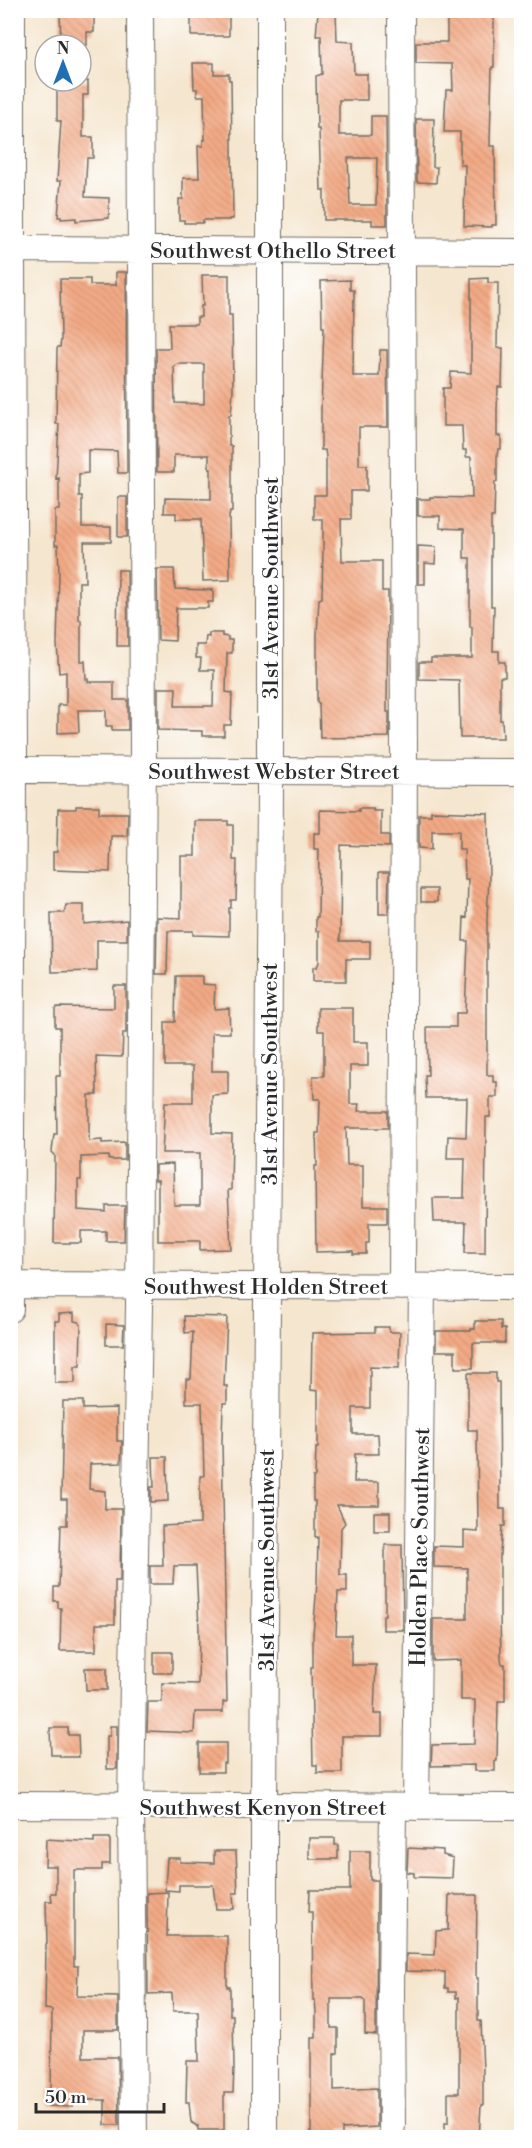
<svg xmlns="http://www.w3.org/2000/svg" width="532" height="2148" viewBox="0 0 532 2148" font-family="'Libre Bodoni',serif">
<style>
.building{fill:url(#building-back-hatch);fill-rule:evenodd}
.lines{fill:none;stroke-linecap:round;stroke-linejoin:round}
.minor-casing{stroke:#726c64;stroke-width:28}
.minor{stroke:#fff;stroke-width:26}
.labels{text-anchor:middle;stroke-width:4.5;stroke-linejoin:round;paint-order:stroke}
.street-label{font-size:22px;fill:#2b2b2b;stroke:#fff}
</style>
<defs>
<pattern id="building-back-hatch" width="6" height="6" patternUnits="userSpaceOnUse" patternTransform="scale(1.5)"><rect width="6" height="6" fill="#f3aa85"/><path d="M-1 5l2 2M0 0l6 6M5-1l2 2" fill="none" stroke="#d09273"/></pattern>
</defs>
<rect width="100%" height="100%" fill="#fff"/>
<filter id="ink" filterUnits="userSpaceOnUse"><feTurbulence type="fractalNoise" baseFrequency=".0167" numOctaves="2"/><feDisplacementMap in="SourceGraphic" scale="12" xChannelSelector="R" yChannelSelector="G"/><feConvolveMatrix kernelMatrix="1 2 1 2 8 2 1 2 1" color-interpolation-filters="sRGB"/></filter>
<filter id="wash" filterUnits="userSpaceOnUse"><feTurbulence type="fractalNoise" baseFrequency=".008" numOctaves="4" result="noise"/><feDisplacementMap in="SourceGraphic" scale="24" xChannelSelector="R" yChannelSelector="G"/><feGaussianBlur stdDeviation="1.35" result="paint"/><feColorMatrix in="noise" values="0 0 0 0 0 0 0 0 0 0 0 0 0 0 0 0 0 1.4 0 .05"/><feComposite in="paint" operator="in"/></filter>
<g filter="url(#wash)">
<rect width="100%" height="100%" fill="#f5e6cf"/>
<g id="blocks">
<path class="building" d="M60,11H94V32H87V45H61Z
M318,12H336L337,41L353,42L354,74H367V100H339V135H371V116H386L387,225H372V220H324V190H321L319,129H317L316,76L322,74L321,36H316ZM348,158H377L376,205H350Z
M494,12V67H492L490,140V146H495L496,225H492V227L464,226L465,165H460V132H444L446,90H453L452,64L416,63V42H447V13Z
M191,14H229V36H191Z
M193,63H214V74H229V80H231L233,219H229V220H203V223H184V220H179V199H183V178H199L198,146H203V140H205L204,96H197V89H194Z
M61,81H88V95H83V137H93V158H87L85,197L109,198V218L76,221V218L61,219V217H58L61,181H57L61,121H57V83H61Z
M416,119H434L433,167H437L436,183L417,182Z
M116,272H126L127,473H118L117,451L88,450V473L79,474V496H82V527H111V542H84L85,582H79V620H81V661H85L86,679H88V682H114V700H128V730H112V726H106V710H78L79,732L58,733V705H66V672L59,673L57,644L59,573L58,545H55V510H59V478L56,479L59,424H56L57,349L58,347H60L61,339L60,279H90V285H116Z
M202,275H229V315H232L233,390L231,415H229V446H232V512H230L229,517L230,580L203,581L201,519H176V513H164L165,498L211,499V469H209V455H174V472H157L156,348H170L169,324H197V317H201V306H203ZM178,364H204V404L175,403L174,366Z
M488,278V283H498L497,348H503L502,387H498L497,409V436H501V449H498L497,456V482H495L494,517H491V606H494L493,651H499V662H505V677H500V720H502L503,738H460L459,680L419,679V662H431V658H472V627H470V558H464V529L440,528V516H418V499H430V497L472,498L471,457H466V450H463L462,426H443V388H450L451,372L471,373V279Z
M350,280V290H354L353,376H379L380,350H387L388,427H359V465H367V491H351V519H341L342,561H382V591H388L387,712H389V737L320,738L319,703H317V634L319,599L322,598L323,548V519H314V495H326V457L325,450H321V410L324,327H322L321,281Z
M118,497H127V537H118Z
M418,546L436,547L435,564L425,563V584H418Z
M157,569H174L175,589L213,590V602H208V608H176L175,641L158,640Z
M118,570H127L128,646H117Z
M209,633H222V636L228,637V640H232V653H227L226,692L232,693L231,725H224V736H202V731L158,730V688H176L175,706H213L214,670H200L201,658H196V645H205L206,636L209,637Z
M76,806H99V813H128L127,836H111L110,872L53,870V852H57L58,809H76Z
M359,808H373V811H381V835H389V847L341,845L340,941H370V959H346V981H313V967H317L319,962V931H316V917H318L319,849H314V833H320V810L359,811Z
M431,811L488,813L489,879L487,918V1075H493V1082H497V1097H490V1117H486L485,1253H465L466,1222H434L433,1198H464L465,1158H447L448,1136L466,1137L467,1098H426L425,1075H428L427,1027H456V1013H465L468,941H463L464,917L467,918L468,879H465L464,849H459V831H432V849L419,848V815H431Z
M195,821H228V825H233V860H237L236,900H231V908H229V936L193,935V931H168L167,974H156L157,917L181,918V856H195Z
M379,872H389L388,914H379Z
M421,889H437V902H421Z
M66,905H84V924L127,920V940H97V971L52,972L51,913H64Z
M176,976H202V984L215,985L214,1009L229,1008L230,1033H212V1071H228V1094L212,1095V1133L232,1134L231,1190H228L231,1249L200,1250V1241H158V1180H155V1165L173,1164L174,1205H200V1153H162L165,1102H193V1066H165V1022H175Z
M114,986H126V1033H123L122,1057L96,1056L97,1095H89V1141L102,1140V1143L125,1142V1160H109V1156L81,1157V1180H78V1210L106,1212V1206H125L124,1241H106V1231H81V1243H54L55,1155L52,1152L54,1134H57L56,1076H60V1027H55V1009L57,1007L114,1008Z
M318,1008H353V1042H368V1066H350V1104H359L358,1111H388V1128H346L347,1165H363V1206H387V1223H369V1243H366V1254H353V1251L316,1252L315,1166H317L316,1133H319L320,1099H314L313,1076H324V1031H318Z
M74,1313V1321L79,1322L81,1325L80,1366H75V1383H55V1321H59V1314Z
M184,1316L227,1317L224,1386H227V1403H223L222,1441L227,1702H223V1712H195L194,1733L147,1731L148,1702H162V1683L198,1684L199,1630L196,1566H174L173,1584H150V1566H163L162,1526L200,1524V1476H204L202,1403H186V1379H191L193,1332L185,1333Z
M475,1321H501V1329H505V1343H473V1368H455V1351H436V1331H471V1329H475Z
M106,1324L124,1325L123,1345H106Z
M375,1327H389V1332H400L399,1368L370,1367V1408H353V1434H378L379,1454H355L354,1482H379V1505H337L345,1523L341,1528L340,1575H347V1592H338L336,1635H351V1665H376L374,1714H382V1736H342V1773H317V1765H313L311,1667H313V1635L317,1583L318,1537H315V1501H313V1477H315L316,1448H318V1391L311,1390L312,1333L375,1332Z
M468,1373H496V1382H499L500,1509H505V1526H502L500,1554V1614L501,1659L502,1664H505V1701H498L497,1761H495V1771H474V1765L431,1766L432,1745L474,1744L475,1700H461V1660L433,1661V1619H467V1568L434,1567V1546L464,1547V1531L478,1532L477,1430H468Z
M63,1401H83V1409L117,1408V1441H122L121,1463L90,1464L89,1489L105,1491V1509H121L120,1581H115V1624H96V1651H60L61,1608H58V1601H54V1587H59L61,1525H67V1499H61Z
M153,1457H167L168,1501L151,1502V1487H154Z
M374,1512H390V1531H374Z
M385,1545H402L403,1630H383V1615H385Z
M154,1652H172V1673H154Z
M85,1668H107V1690H86Z
M110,1726H117V1769H107V1736H110Z
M50,1728H68V1735H78L79,1757H60V1755H51Z
M199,1743H226V1763H223V1772H199Z
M94,1838H110V1864H102V1870H74V1966H78L77,1996L118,1997V2030H83V2057H118L119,2125H105V2100H73V2107L48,2106V2090H51L52,2010L45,2009L46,1944H47L46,1901H52L51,1893H56V1866H45L46,1839L94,1842Z
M309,1838H335V1845H338V1859H309Z
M408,1848L443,1850V1855L453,1858L452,1878L414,1877V1873L407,1872Z
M214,1851H236L238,1893H233L234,1909H216L213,1885H179V1891L165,1890L167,1858H180V1862L214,1863Z
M350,1851H370V1880H377L376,2035L365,2034V2001L363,1999H331V2028H338V2053L334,2054V2090L377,2088V2127L342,2129V2138H311V2038H316V2012L315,2000H313L312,1912H309L310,1890H350Z
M168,1892L167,1936H227V1987H230V2015H233L234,2068L233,2093H224V2130H198V2126L191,2122L189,2102H186L187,2061H199L198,2011H173L172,1993L148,1994L147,1893Z
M449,1895H477L476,1978H478V2021H481L483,2071V2105H481L479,2138H445V2123H448V2093H459V1997L456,1998V1992H448V1988H445V1972L406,1971V1954L435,1955L436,1931L448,1930Z"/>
</g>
</g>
<g filter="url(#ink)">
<use href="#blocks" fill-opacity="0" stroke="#726c64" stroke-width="1.5"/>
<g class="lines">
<defs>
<path id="minor" d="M12,10V236
M401,10L404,751L402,1287
M25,249L521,252
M12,261L14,756
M27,770L522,772
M10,1285L522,1287
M10,1309L13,783
M10,1805L516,1807
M416,1807L422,1287
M392,2126L391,1992L393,1807
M134,2138L131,1806L139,1306L143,750L140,10
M264,2138V1807L270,790V10"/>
</defs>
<use href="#minor" class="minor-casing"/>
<use href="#minor" class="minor"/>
</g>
</g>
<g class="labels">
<g class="street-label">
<text x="273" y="258">Southwest Othello Street</text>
<text transform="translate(270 588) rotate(-90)" y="8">31st Avenue Southwest</text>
<text x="274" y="779">Southwest Webster Street</text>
<text transform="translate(269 1074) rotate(-90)" y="8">31st Avenue Southwest</text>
<text x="266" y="1294">Southwest Holden Street</text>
<text transform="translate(419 1547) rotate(-89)" y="8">Holden Place Southwest</text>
<text transform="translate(266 1560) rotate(-90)" y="8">31st Avenue Southwest</text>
<text x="263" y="1815">Southwest Kenyon Street</text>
</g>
</g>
<rect width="532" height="2148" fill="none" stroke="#fff" stroke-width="36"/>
<g transform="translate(63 63)"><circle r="28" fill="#ffffff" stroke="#aaaaaa" stroke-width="1.5"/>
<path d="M0-4.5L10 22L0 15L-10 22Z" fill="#1f6fb2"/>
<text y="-9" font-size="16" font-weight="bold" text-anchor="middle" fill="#2b2b2b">N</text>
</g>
<path d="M36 2103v9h128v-9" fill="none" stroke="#2b2b2b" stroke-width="3"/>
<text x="45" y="2103" font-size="18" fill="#2b2b2b" stroke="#ffffff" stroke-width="4.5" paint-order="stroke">50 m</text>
</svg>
